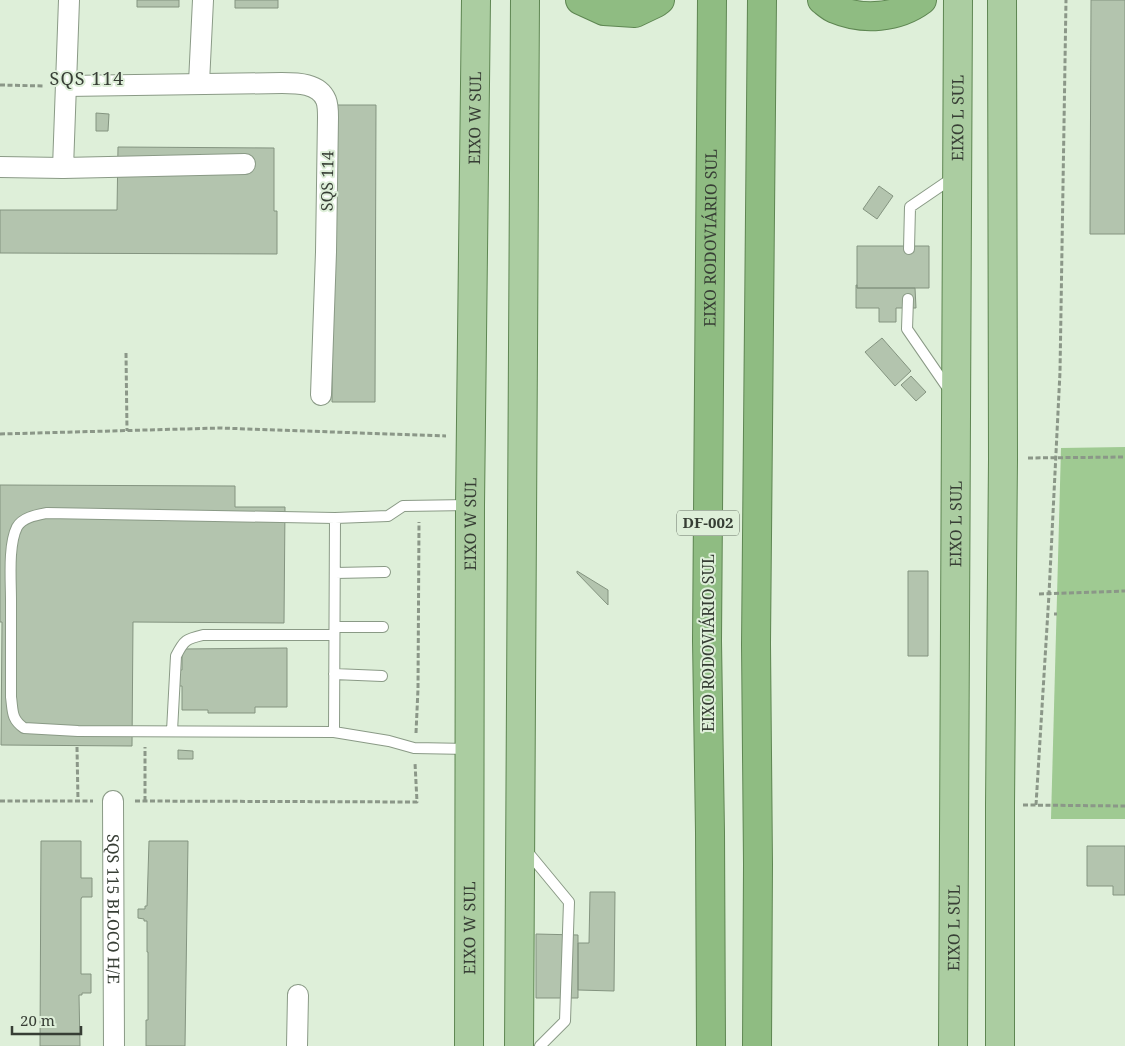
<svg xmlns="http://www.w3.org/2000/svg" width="1125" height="1046" viewBox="0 0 1125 1046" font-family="'Noto Serif',serif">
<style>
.green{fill:#9fca92}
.building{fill:#b3c4ae;stroke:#849480}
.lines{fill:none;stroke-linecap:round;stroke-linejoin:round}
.service-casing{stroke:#8a9a86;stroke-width:12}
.minor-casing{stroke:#8a9a86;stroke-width:22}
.primary-casing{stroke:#5e8652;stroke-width:30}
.trunk-casing{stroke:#5e8652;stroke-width:30}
.path{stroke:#8b9788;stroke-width:3;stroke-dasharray:5 2.5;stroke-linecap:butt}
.service{stroke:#fff;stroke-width:10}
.minor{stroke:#fff;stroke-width:20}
.primary{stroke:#abcda1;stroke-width:28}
.trunk{stroke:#8fbc82;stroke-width:28}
.labels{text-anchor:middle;stroke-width:4;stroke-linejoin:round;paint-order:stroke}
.shield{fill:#deefd9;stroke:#697366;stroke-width:1}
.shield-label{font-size:15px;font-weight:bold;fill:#373e35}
.street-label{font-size:16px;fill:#373e35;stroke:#deefd9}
.neighbourhood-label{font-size:18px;letter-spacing:1px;fill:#373e35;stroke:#deefd9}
</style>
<rect width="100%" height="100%" fill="#deefd9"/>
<path class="green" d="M1125,447V819H1051L1061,448Z"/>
<path class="building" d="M137,0H179V7H137Z
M235,0H278V8H235Z
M1091,0H1125V234H1090Z
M333,105H376L375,402H332Z
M96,113L109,114L108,131H96Z
M118,147L274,148V211H277V254L0,253V210H117Z
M879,186L893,196L877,219L863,209Z
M857,246H929V288H857Z
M856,285H857V288H915L916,308H896V322H879V308H856Z
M882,338L911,371L895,386L865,352Z
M911,376L926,392L916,401L901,385Z
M0,485L235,486V507H285L284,623L133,622L132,746L1,745L2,622H0Z
M577,571L608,590V605L577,573Z
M908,571H928V656H908Z
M287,648V707H255V713H208V710H182V686H175V670H182V649Z
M178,750L193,751V759H178Z
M41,841H81V878H92V897H82L81,899V974H91V993H82V995H79L80,1046H40Z
M149,841H188L185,1046H146V1020H148V952H147V921H144V919L138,918V909H145V906H147Z
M1087,846H1125V895H1113V886H1087Z
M590,892H615L614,991L578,990V943H589Z
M536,934L578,935V998H536Z"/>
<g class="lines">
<defs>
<path id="service" d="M909,249L910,207L954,177
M908,299L907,329L949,390
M335,573L385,572
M335,627H383
M334,674L382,676
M172,731L176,656C184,640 186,639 203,635H334
M334,732L335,518
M469,749L414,748L389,741L334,732L78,731L24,728C11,719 13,711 11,697C11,664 11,632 11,600C11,580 8,545 17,527C23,517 37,515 47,513L335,518L388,516L403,506L469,505
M526,850L569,902L565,1021L540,1046"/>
<g id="minor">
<path d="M69,0L63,168L245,164"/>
<path d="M199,83L203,0"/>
<path d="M66,86L282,83C297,83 319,83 326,100C328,105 328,112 328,117L326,252L321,395"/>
<path d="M0,167L63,168"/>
<path id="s1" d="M113,801L114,1046"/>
<path d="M297,1046L298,995"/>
</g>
<g id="primary">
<path id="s2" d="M469,1046L470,505L476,0"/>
<path d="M519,1046L525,0"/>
<path id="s3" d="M953,1046L958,0"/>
<path d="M1000,1046V805L1003,459L1002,0"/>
</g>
<g id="trunk">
<path d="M580,0L604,11L635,13L656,3L660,0"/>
<path d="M822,0C826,3 830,7 835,9C863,21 898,18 922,0"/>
<path id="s4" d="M711,1046L710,832L707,641L712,0"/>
<path d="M757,1046L758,864L756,644L762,0"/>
</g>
</defs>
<use href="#service" class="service-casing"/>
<use href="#minor" class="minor-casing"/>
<use href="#primary" class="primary-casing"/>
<use href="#trunk" class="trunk-casing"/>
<path class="path" d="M0,85L44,86
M126,353L127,431
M0,434L220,428L446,436
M1028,458L1125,457
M1039,594L1125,591
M1054,614H1057
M416,733L418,689L419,522
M77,747L78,801
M0,801H93
M135,801L417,802L415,763
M145,801V747
M1023,805L1125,806
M1036,805L1049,594L1060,372L1066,0"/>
<use href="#service" class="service"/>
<use href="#minor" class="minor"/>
<use href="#primary" class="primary"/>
<use href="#trunk" class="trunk"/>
</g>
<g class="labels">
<rect class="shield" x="677" y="510.5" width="62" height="25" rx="4"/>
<g class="shield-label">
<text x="708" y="528">DF-002</text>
</g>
<g class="street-label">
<text dy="6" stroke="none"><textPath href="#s2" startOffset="928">EIXO W SUL</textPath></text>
<text dy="6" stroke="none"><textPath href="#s3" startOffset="928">EIXO L SUL</textPath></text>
<text transform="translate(327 181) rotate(-89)" y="6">SQS 114</text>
<text dy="6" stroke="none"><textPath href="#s4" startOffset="808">EIXO RODOVIÁRIO SUL</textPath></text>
<text dy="6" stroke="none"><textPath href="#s2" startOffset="522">EIXO W SUL</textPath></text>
<text dy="6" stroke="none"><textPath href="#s3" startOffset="522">EIXO L SUL</textPath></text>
<text transform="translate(708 643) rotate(-90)" y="6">EIXO RODOVIÁRIO SUL</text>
<text dy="6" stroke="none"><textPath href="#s1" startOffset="108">SQS 115 BLOCO H/E</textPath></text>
<text dy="6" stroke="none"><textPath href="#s2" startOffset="118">EIXO W SUL</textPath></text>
<text dy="6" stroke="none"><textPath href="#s3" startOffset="118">EIXO L SUL</textPath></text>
</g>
<g class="neighbourhood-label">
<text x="87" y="85">SQS 114</text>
</g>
</g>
<path d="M12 1026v8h69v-8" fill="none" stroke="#373e35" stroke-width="2.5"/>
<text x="20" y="1026" font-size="15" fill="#373e35" stroke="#deefd9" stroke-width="4" paint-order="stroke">20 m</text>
</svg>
